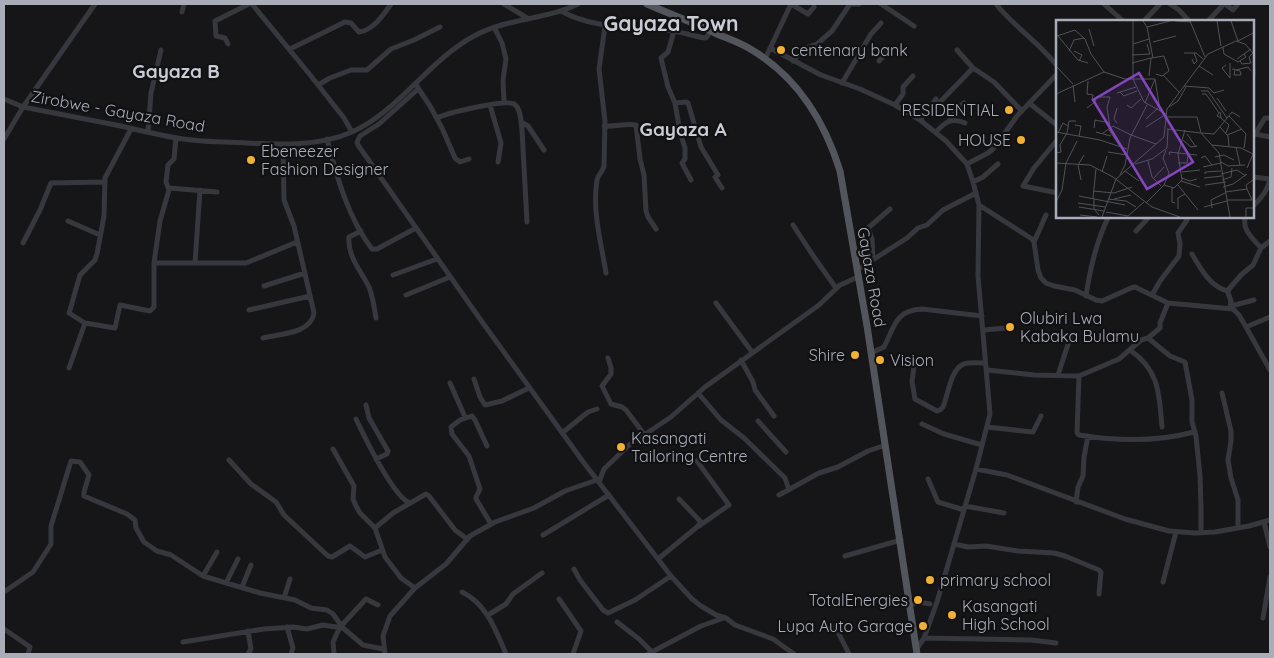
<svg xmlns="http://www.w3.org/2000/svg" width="1274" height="658" viewBox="0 0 1274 658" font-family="Quicksand,sans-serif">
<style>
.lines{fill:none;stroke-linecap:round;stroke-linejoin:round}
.minor{stroke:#37383d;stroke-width:5}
.major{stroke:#53555c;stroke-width:7}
.poi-dot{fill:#f2b134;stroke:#111113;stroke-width:2}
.labels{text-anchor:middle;stroke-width:4.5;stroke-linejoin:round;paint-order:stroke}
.poi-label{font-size:16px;fill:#a8adb8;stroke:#111113;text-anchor:start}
.street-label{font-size:16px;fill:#a8adb8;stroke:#111113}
.quarter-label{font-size:19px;font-weight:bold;fill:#c9ccd4;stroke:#111113}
.district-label{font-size:21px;font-weight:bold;fill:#c9ccd4;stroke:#111113}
.inset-road{fill:none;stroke:#505258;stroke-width:1}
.view{fill:#8446be;fill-opacity:0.15;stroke:#8446be;stroke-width:2.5}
.inset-edge{fill:none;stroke:#a8adb8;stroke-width:2.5}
</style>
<rect width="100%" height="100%" fill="#161618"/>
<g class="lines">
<path class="minor" d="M252,4L311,76L344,118L352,132
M504,4L527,18
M791,4L808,14L814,7
M881,4L914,26
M996,4C1014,27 1040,43 1058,67
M1104,4L1123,21
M1170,4L1179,10L1189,21
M561,11C595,30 634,26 672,31C683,32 695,37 706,38L711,31
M182,12L184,4
M1144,21L1160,4
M1208,21L1223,5L1225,4L1233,10L1238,4
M605,26L599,69L605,121L604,166C603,172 598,174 597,180C592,211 601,242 606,273
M494,27L502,43L506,59L503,80L504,102
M674,31L668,52L661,58L668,87L675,103L680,132L685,148V159L682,163L691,180
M228,44L225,38L216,36L215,21L249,4
M770,48L821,75L860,89L895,105L920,120L946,141L967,164L973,182L979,205L978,276L990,414L976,469L937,602L924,638L916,650
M290,49L345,22L351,23L359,32C373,31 384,14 391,4
M765,59L791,4
M793,61L803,49L817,44L832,31L850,4H859
M879,61L891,48
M973,68L994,82L1022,111
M1253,70V75
M416,83L418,88L417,90L379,124L360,136L357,142L358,145L480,319L584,463L671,576L692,599L701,606L716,615L726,618L735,625L773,639L794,654
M842,83L871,34L881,23
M318,85L330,78L351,70H367L391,49L414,40L440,27
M418,88L430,106L442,128L455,158L460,162L469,159
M4,99L23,107C54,113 85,119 116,125C139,130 161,136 183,139C204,142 226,142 247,143C282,145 320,146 352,132C400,110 428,61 474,36C507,18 545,20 578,4
M940,102L973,68L957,50
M675,103L686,102L688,103L701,147L718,175
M1029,103L1058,126
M490,105L501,143L498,162
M895,105L903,94V87L913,76
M437,118C447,113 505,99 514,104C521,108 521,122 522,130L527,222
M920,120L936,99
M949,121L958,108L964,103
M521,122L528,126L544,150
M604,126C614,127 627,123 636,125L640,159L644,175L646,211L648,217L656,229
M148,132L151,93L161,50
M936,132C945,122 952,117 965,123
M1253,133L1255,134L1265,118H1270
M1255,134L1270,137
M4,139L23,107L95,4
M327,139C337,177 348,218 372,249H377L416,228
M1058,139L1034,168L1023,186L1058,193
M967,164L988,153L994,148L1017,116L1058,73
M715,177L722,188
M1253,177L1270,179
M973,182L983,177L998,164
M169,188L217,192
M979,205L1032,239L1034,242L1038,270L1041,278L1046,283L1054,286L1075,290L1096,300L1102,301L1131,288L1135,287L1168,303L1233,309L1239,315L1246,327L1270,370
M1253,206C1261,199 1268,190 1270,179
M1246,216C1240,228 1254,240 1261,248
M68,221L100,235
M793,225L814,257L836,288
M361,231L349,237C347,256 361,271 369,287C373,297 374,307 376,318
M1136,231L1150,216
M1034,242L1046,215
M23,243L40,210L51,183L104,182
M1192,254C1200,268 1211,288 1228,291
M873,260L872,239L868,228L890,209
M154,263H246L297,242
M195,263L200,190
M857,270L907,238L918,228L927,225L943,210L976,193
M393,275L437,259
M264,286L305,273
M406,295L450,277
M1152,295L1160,281L1179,256L1180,244L1178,233L1187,220V216
M1086,296C1090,269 1096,241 1109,216
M716,303L752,352
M1231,306L1254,300
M1230,308L1231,301L1228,293L1229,289L1241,275L1253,265L1261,248L1270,241
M249,310L310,296
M85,323L115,328L120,305L150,311L154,307V263L160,221L169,190L166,182L168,165L174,159L176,138
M1246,327L1270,317
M984,330L1006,328
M263,338C279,334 311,334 314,313L294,226L284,200L283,144
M1148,338L1170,356L1185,362L1192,400V422L1196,436L1200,476L1201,507V532
M1130,350C1160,371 1159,394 1162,427
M871,353L884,347C894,328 895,310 922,309L982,316
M608,358L611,368V374L602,386L611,404L622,407L626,410L644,434
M741,360L753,382L755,390L774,416
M914,367L912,381L915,399L937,411L940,410L943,407C948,395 951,368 964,364C970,362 979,363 985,363
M69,368L85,323L69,313L70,310L80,275L95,260L97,254L104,216L105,178L131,129
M987,370L1034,375L1079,376L1119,359L1141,340L1148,338L1160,328V323L1168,303
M1058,375L1071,335
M1079,376L1077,433L1079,435C1116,441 1157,442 1194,432
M474,379L480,397L485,405L502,401L529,388
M450,383L465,417
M698,393L721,420L744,438L785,478L789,490
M1222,393L1231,431V441L1228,460L1231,478L1238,500V528
M366,405L369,418L388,451L387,454L376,459
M356,419C364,436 394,498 410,503
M758,421L786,452
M922,424L944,434L982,445
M987,427L1033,432L1041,416
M562,433L588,412L597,409
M487,446L475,420L472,416L460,420L451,427L452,434L469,456L480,489L476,497V499L491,524
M333,449L354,486L353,499L356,506L360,513L375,528L385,557L401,578L415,588
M229,460L251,484L276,502L284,515L328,556L332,557L350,546L365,557L382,550
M697,461L729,505L699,526
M976,469L1007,475L1125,519L1169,531L1195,533L1215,532L1249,526L1270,520
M928,479L938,502L964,510
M599,482L604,469L629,445L671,417L705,387L819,305L840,285L858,277
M779,495L819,473L838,467L868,451L886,445
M1076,502L1078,487L1083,476L1084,457L1088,436
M965,506L1004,513
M1264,522L1270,547
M375,528L393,513L426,494L429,496L455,530L467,539
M543,535L609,495
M954,544L968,547L986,546L1018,551L1054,553L1065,556L1099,570L1101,572L1099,594
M845,556L901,540
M658,559L697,527L701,522L679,499
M574,569L580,580L603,610L608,613L635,600L671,576
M203,576L217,552
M1163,582L1176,532
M226,583L238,559
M242,587L251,565
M4,592L33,572L51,544V526L71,461L80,462L89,475L84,492V496L127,514L135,520L136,528L144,542L157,551L171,555L203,576L260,593L295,600L311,608L327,610L333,614L343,628L363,645L383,649
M462,592C487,604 496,631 506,654
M284,598L290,579
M559,599L581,631L573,654
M910,605L919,602L930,604
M488,615L506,604L513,594L542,573
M1263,618L1270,577
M617,622L639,639L652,652
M341,626L366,599L378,605
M835,626L849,654
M287,627L293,648L291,654
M4,629L30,647L28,654
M248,631L251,649L248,654
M924,638L1031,640L1056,643
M183,642L264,629L293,627L307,629L323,625L343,628
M334,654L333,642L340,627
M385,654L383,636L390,616L415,588L446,564L470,536L495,522L534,508L565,491L597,480
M648,654L701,626L724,618"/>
<path class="major" d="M647,4C670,14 694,23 717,34C729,39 741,43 752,50C797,77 825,122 840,171L867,326L917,654"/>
</g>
<g class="poi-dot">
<circle cx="781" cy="50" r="5"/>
<circle cx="1009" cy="110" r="5"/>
<circle cx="1021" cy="140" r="5"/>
<circle cx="251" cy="160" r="5"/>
<circle cx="1010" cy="327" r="5"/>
<circle cx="855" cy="355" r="5"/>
<circle cx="880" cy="360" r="5"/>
<circle cx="621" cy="447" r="5"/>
<circle cx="930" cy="580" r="5"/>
<circle cx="918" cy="600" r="5"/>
<circle cx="952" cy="615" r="5"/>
<circle cx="923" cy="626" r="5"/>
</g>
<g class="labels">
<g class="poi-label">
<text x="791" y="56">centenary bank</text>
<text x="999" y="116" text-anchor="end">RESIDENTIAL</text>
<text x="1011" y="146" text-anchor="end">HOUSE</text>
<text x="261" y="157">Ebeneezer<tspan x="261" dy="18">Fashion Designer</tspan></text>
<text x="1020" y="324">Olubiri Lwa<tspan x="1020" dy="18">Kabaka Bulamu</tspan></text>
<text x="845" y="361" text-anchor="end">Shire</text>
<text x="890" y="366">Vision</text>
<text x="631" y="444">Kasangati<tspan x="631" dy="18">Tailoring Centre</tspan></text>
<text x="940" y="586">primary school</text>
<text x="908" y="606" text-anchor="end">TotalEnergies</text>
<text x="962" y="612">Kasangati<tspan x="962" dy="18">High School</tspan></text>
<text x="913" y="632" text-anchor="end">Lupa Auto Garage</text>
</g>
<g class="street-label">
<text transform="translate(118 111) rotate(10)" y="6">Zirobwe - Gayaza Road</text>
<text transform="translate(872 277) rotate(80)" y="6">Gayaza Road</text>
</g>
<g class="quarter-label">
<text x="176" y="78">Gayaza B</text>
<text x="683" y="136">Gayaza A</text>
</g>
<g class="district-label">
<text x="671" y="31">Gayaza Town</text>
</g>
</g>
<g transform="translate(1056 20)">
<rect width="198" height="198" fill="#161618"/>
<path class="inset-road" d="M77,1V59L88,82L110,94M87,1L91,7L97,38M119,1L135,2M134,1L149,37M161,1L165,26M175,1L182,21M91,7L114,1M33,9L38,26M19,10L29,19L35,34L48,52L69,59H99M1,16L19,10M2,16L22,40L32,43M182,21L197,13M97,22L120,16M77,24L93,19M167,27L168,34L182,42L190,37L188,34M13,31L18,20L28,18M18,31L26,35L23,41M128,33H140L147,39M76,35L94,34L91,24M136,39L138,44L141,41L138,33M181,39L195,29M184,41L186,44L195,43L193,37L197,33M76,43L95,38M170,45L166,48L174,58V43M0,46L17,64M143,46L157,55M176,49H177L184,51L185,55H178L179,50M180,50L192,47L195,51M107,55L123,72M93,56L95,38L108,36L113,51L106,56L100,54M99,59L104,90M32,61L31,74L37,75L36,80M17,65L19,82M128,66L153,68L158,73L168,70M145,71H152L171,98M64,72L68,76L81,71M61,73L80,67M0,74L48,52M146,74H150L163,93L161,96L165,98M161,78L170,91M89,83L99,59M71,85L75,88L85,79M113,87L122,81L130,67M31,88L39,82L40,77H54L51,87L54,107M61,88L58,99L61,103M164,92L165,98L173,105L170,113M173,96L190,114L188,128M110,97H141L145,113M90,99L102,88M19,105L25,106L23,116M90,107L107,96M164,107L172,116L173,126M38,108L39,100L54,103M111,109L145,113L163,133L174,197M53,110L63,125M0,112L44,120L71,129M40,112L55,116M2,113L7,103L12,106M47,113L57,106L75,115M146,113L158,114L176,92L184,97M131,114L140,127M75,115L100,124M171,115L186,109M127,120L135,127L141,126M156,125L185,128L197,134M180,127L184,145M52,132L71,135M0,133L5,132L4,125L11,113L13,101H20M114,135L113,132L141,135M159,137L168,135L178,140M145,138L149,136L156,145M92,141L96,157L105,166M165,142L172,146L189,145M0,143L34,145L57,157L96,187L124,197M122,143H131L132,134M79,144L96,139L111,128L112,109M147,147L165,143M191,148L197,134M69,151L83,161M46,152L51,136M126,152L144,150M149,154V152L165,151M165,154L181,150L190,156M64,155L69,145L74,118L91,85M126,158L134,161L141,159M148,158L166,156M97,159L108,147M25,160L22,145L28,135M166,160L175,157L176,148M125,161L144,167M108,165L118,168L126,160L122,134L129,110M122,165L142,190M149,165L170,162M167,167L177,164L191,154M116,168V182L119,183M37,171L58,173L76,167M169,172L191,169L190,165L197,160M23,176L69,185M37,178L40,149M38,178V189L43,195M52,179L70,181L80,187M58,179L75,175M171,180H196L191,169M0,182L6,170L10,143L21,121M22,183L49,187M90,183L108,165L113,153L107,138L110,130M23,187L48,191M148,187L171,181M156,188L155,180L169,173M122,189V178L129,174M50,192L72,196L88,182M24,195L41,197M46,197L60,159L108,117L111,89L152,34L180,21L189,24L197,33M190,197V188H197"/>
<path class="view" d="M83,53L137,142L91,169L37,80Z"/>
<rect width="198" height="198" class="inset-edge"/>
</g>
<rect width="1274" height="658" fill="none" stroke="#a8adb8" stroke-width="10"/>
</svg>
